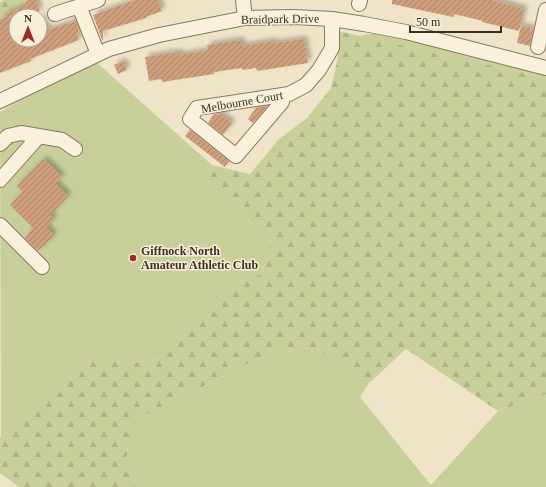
<svg xmlns="http://www.w3.org/2000/svg" width="546" height="487" viewBox="0 0 546 487" font-family="Georgia,serif">
<style>
.grass{fill:#c9cf9b}
.forest{fill:url(#forest-firs)}
.building{fill:url(#building-hatch);filter:url(#shadow)}
.lines{fill:none;stroke-linecap:round;stroke-linejoin:round}
.minor-casing{stroke:#8d765c;stroke-width:16}
.minor{stroke:#faf1dc;stroke-width:14}
.poi-dot{fill:#9e2a2b;stroke:#f7eed8;stroke-width:1.5}
.labels{text-anchor:middle;stroke-width:3;stroke-linejoin:round;paint-order:stroke}
.street-label{font-size:12px;fill:#3d2e20;stroke:#f7eed8}
.poi-label{font-size:12px;font-weight:bold;fill:#3d2e20;stroke:#f7eed8;text-anchor:start}
</style>
<defs>
<pattern id="forest-firs" width="22" height="20" patternUnits="userSpaceOnUse"><rect width="22" height="20" fill="#c9cf9b"/><path d="M5 1l3.5 6h-7zM16 11l3.5 6h-7z" fill="#aeb285"/></pattern>
<pattern id="building-hatch" width="6" height="6" patternUnits="userSpaceOnUse"><rect width="6" height="6" fill="#cf9f7d"/><path d="M-1 1l2-2M0 6l6-6M5 7l2-2" fill="none" stroke="#a98266"/></pattern>
<filter id="shadow"><feDropShadow dx="3.5" dy="-3.5" stdDeviation="2" flood-color="#0004"/></filter>
</defs>
<rect width="100%" height="100%" fill="#f0e4c8"/>
<path class="grass" d="M378,33L546,74V78L358,36Z
M96,62L212,165L203,178L272,243L261,274L216,296L158,359L124,364L91,354L1,438L0,112L28,96Z
M315,347L369,383L360,397L431,485L498,411L546,394V487H135L126,460L132,421L266,355Z"/>
<path class="forest" d="M4,0H30L24,2L26,6L0,19V2Z
M338,31L546,78V394L498,411L406,349L369,383L315,347L266,355L133,421L126,460L135,487H19L0,473V438L91,354L124,364L158,359L216,296L261,274L272,243L203,178L212,165L250,174L278,140L308,117L331,88L338,57Z"/>
<path class="building" d="M30,0H36L40,11L32,14L33,16H10L16,32V40H40L41,13L47,30L76,21L79,31L76,32L79,40L30,59L31,61L0,73V19L8,16L3,15L26,6L24,2Z
M135,0H158L162,11L146,17V18L103,31V40H102L93,15Z
M392,0H491L524,9L519,31L482,22L483,21L454,14L453,17L392,4Z
M521,26L533,29L530,46L517,43Z
M304,39L308,63L257,71L256,68L243,70L242,68L214,72V74L162,82L161,79L149,81L145,57L179,52L180,55L208,50L207,45L241,40L242,46L273,41L274,43Z
M123,61L127,70L118,74L114,65Z
M265,106L267,107L253,123L248,119L256,108Z
M219,113L232,123L223,135L208,123L214,114L218,115Z
M190,130L229,161L225,167L185,136Z
M44,159L62,177L55,183L68,196L50,215L54,219L46,227L54,235L38,251L25,238L33,228L10,205L23,192L17,186Z"/>
<g class="lines">
<defs>
<path id="minor" d="M243,0L245,18
M359,4L360,0
M79,6L98,54
M55,14L98,0
M538,47L546,10
M283,95L282,102L236,156L190,119L197,108L289,94L306,85L319,70L332,48V19
M0,101L109,49L159,35L245,18L294,17L332,19L364,24L406,32L546,68
M0,144L8,136L21,133L62,140L75,149
M0,180L39,136
M0,225L42,267"/>
</defs>
<use href="#minor" class="minor-casing"/>
<use href="#minor" class="minor"/>
</g>
<circle class="poi-dot" cx="133" cy="258" r="4"/>
<g class="labels">
<g class="street-label">
<text transform="translate(280 19) rotate(-1)" y="4">Braidpark Drive</text>
<text transform="translate(242 102) rotate(-10)" y="4">Melbourne Court</text>
</g>
<g class="poi-label">
<text x="141" y="255">Giffnock North<tspan x="141" dy="14">Amateur Athletic Club</tspan></text>
</g>
</g>
<g transform="translate(28 28)"><circle r="19" fill="#f7eed8" stroke="#ada18e"/>
<path d="M0-3L7 15L0 10L-7 15Z" fill="#9e2a2b"/>
<text y="-6" font-size="11" font-weight="bold" text-anchor="middle" fill="#3d2e20">N</text>
</g>
<path d="M410 26v6h91v-6" fill="none" stroke="#3d2e20" stroke-width="2"/>
<text x="416" y="26" font-size="12" fill="#3d2e20" stroke="#f7eed8" stroke-width="3" paint-order="stroke">50 m</text>
</svg>
